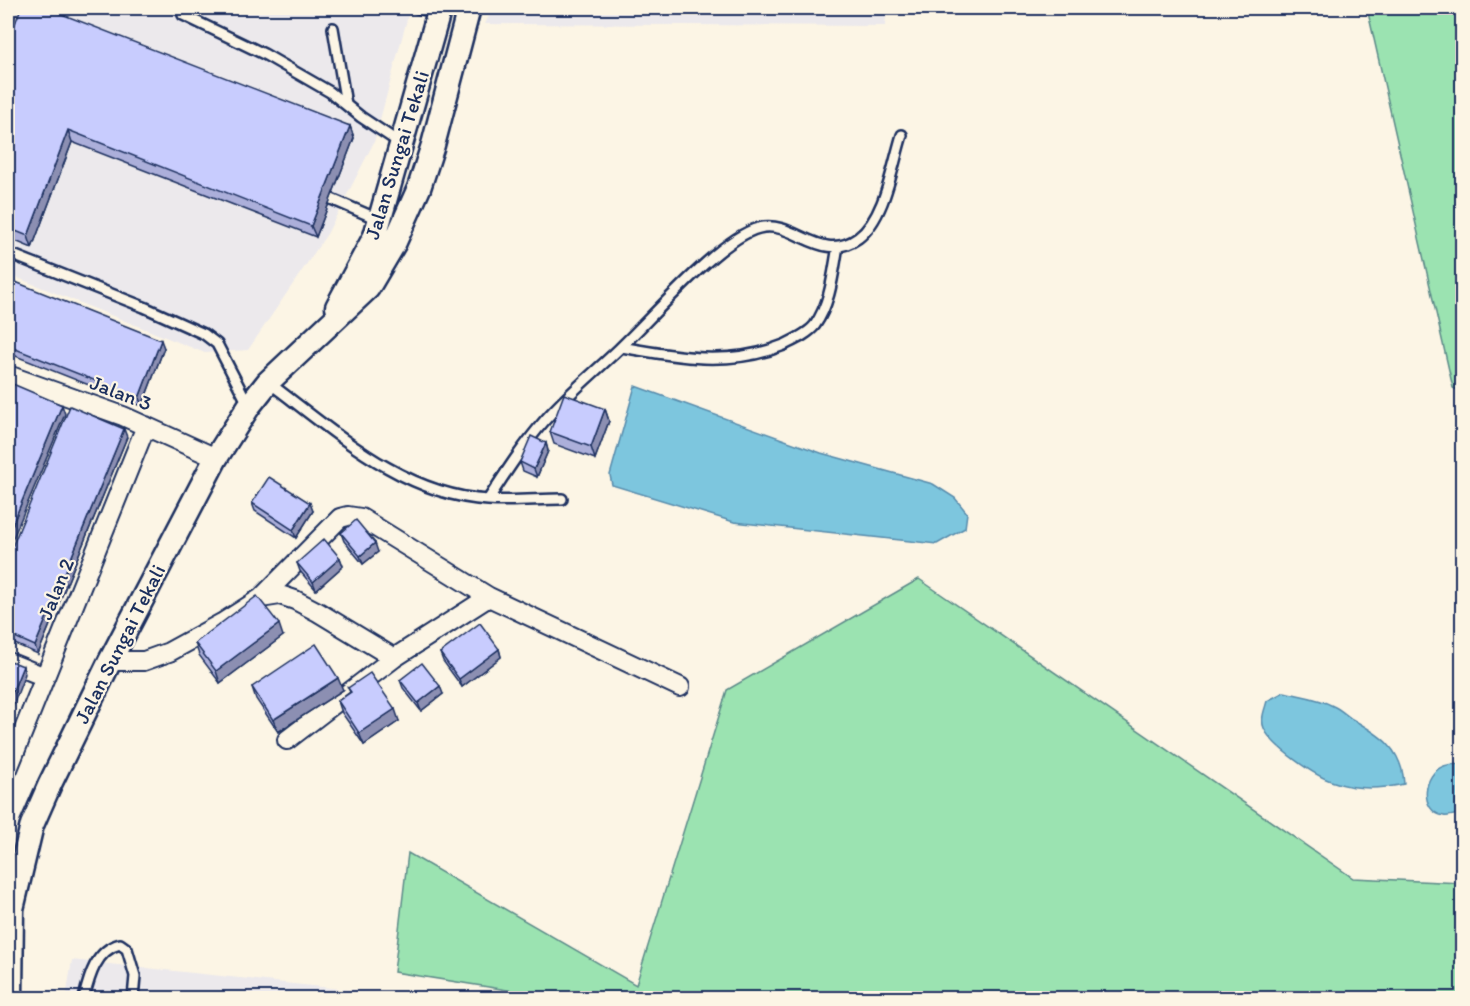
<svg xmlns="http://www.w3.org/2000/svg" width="1470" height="1006" viewBox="0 0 1470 1006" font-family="Itim,sans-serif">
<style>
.built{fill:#ece9ec}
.green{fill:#9be3b1;stroke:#5b8988;stroke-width:1.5}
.water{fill:#7dc6de;stroke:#568aab;stroke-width:1.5}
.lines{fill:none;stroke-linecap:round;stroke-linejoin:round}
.service-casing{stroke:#1b2f5e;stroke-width:14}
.minor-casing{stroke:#1b2f5e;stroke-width:22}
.tertiary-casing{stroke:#1b2f5e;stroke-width:27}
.service{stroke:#fcf5e5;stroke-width:9}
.minor{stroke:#fcf5e5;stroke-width:18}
.tertiary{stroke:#fcf5e5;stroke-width:22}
.wall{fill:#acafda;stroke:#1b2f5e;stroke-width:1.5}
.shaded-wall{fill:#8c8fb2;stroke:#1b2f5e;stroke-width:1.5}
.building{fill:#c8ccfe;stroke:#1b2f5e;stroke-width:1.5}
.labels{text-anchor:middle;stroke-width:4.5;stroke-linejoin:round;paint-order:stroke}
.street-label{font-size:21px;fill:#1b2f5e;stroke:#fcf5e5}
</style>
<rect width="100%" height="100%" fill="#fcf5e5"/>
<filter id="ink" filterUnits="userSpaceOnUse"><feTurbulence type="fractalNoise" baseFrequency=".0167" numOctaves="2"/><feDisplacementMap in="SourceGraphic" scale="12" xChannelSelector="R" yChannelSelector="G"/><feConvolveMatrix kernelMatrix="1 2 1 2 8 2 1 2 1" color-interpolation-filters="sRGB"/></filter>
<g filter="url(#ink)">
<path class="built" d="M8,8H410L374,142L327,234L248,350L205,353L8,274Z
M493,8H887L885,26L485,24Z
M72,960L424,998H66Z"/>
<path class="green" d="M1367,8H1462V392L1453,388Z
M919,579L1353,878L1462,883V998H558L394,972L408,853L636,985L727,690Z"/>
<path class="water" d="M635,386L821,453L933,484L955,498L967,513L965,528L937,544L734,522L612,485L610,475Z
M1284,692C1300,696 1319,698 1333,706C1340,709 1346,715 1352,719C1380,735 1402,748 1404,784C1381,789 1356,790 1334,782C1316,777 1271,746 1264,728C1260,719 1265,709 1267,701Z
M1462,764V813C1457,814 1449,817 1444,816C1418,811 1423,773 1444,766C1449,764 1457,764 1462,764Z"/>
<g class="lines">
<defs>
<path id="service" d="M418,8L438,13
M183,15L264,54L330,92L361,117L400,143
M333,28L346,104
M329,198L380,220
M8,253L144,307L204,334L217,344L248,404
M621,347C676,357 730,367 784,345C794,340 808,334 815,325C831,302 833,273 838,246
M268,382C334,431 402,495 488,500C513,502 538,499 562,499
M488,500C506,472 524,444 546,419C568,394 595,372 619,349C650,320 721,237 759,228C795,219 820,265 858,238C885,218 892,167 902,135
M84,998C89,977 96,950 120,944L127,949L135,976L133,998"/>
<path id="minor" d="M8,375L123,416L216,458
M261,598L340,518L348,516L361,518L489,597
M110,661H144L169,652L222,623L261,598L280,595L295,600L318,612L394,658
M8,662L45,677
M287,740L394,658L489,597L680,687
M8,769L146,426"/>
<path id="tertiary" d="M337,307L375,236L440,8
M11,998L12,909L32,825L50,784L110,661L216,458L249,406L268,382L368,288L394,244L419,188L433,145L469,8"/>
</defs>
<use href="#service" class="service-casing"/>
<use href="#minor" class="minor-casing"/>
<use href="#tertiary" class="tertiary-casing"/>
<use href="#service" class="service"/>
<use href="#minor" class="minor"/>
<use href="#tertiary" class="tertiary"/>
</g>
<path class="wall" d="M8,42L350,126L354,138L316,237L72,142L32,248L8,238Z
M8,279L164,348L142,406L8,353Z
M605,409L609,421L595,459L554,444L550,432Z
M127,437L38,654L8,641V557Z
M546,443L548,451L537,477L523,471L520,462Z
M252,503L313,511L296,538L255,511Z
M341,533L378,552L363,564L344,541Z
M340,558L343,566L316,590L300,571L297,563Z
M283,636L220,683L199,655L195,643Z
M499,649L501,657L462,687L443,661L440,653Z
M400,680L443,694L421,711L403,688Z
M252,687L343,690L278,732L256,699Z
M348,688L399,721L364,745L342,713L338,701L350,692Z"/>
<path class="shaded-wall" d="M350,126L354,138L316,237L311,226Z
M68,130L72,142L32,248L28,236Z
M161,340L164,348L142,406L139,398Z
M62,405L65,414L8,550V535Z
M605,409L609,421L595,459L591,447Z
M124,429L127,437L38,654L35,646Z
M546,443L548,451L537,477L534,469Z
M310,503L313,511L296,538L293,530Z
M375,543L378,552L363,564L360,556Z
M340,558L343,566L316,590L313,582Z
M279,624L283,636L220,683L216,671Z
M499,649L501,657L462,687L459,679Z
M23,666L25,674L8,719V703Z
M338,678L343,690L278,732L273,720Z
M440,686L443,694L421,711L418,703Z
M395,709L399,721L364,745L359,733Z"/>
<path class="building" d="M21,8H46L350,126L311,226L68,130L28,236L8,228V42Z
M8,279L161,340L139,398L8,346Z
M8,382L62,405L8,535Z
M564,394L605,409L591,447L550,432Z
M70,406L124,429L35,646L8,634V557Z
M531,436L546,443L534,469L520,462Z
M269,477L310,503L293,530L252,503Z
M356,520L375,543L360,556L341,533Z
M324,539L340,558L313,582L297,563Z
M257,596L279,624L216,671L195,643Z
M480,623L499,649L459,679L440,653Z
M316,644L338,678L273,720L252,687Z
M8,660L23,666L8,703Z
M422,663L440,686L418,703L400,680Z
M370,673L395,709L359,733L338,701L351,692L348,688Z"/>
</g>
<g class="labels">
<g class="street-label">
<text transform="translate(397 155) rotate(-73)" y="7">Jalan Sungai Tekali</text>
<text transform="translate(121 393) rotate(21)" y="7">Jalan 3</text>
<text transform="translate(56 589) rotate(-68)" y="7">Jalan 2</text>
<text transform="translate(120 644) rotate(-63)" y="7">Jalan Sungai Tekali</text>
</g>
</g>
<rect width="1470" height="1006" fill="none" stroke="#fcf5e5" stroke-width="30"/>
<rect x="15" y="15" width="1440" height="976" fill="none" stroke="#1b2f5e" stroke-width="2" filter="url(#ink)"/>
</svg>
